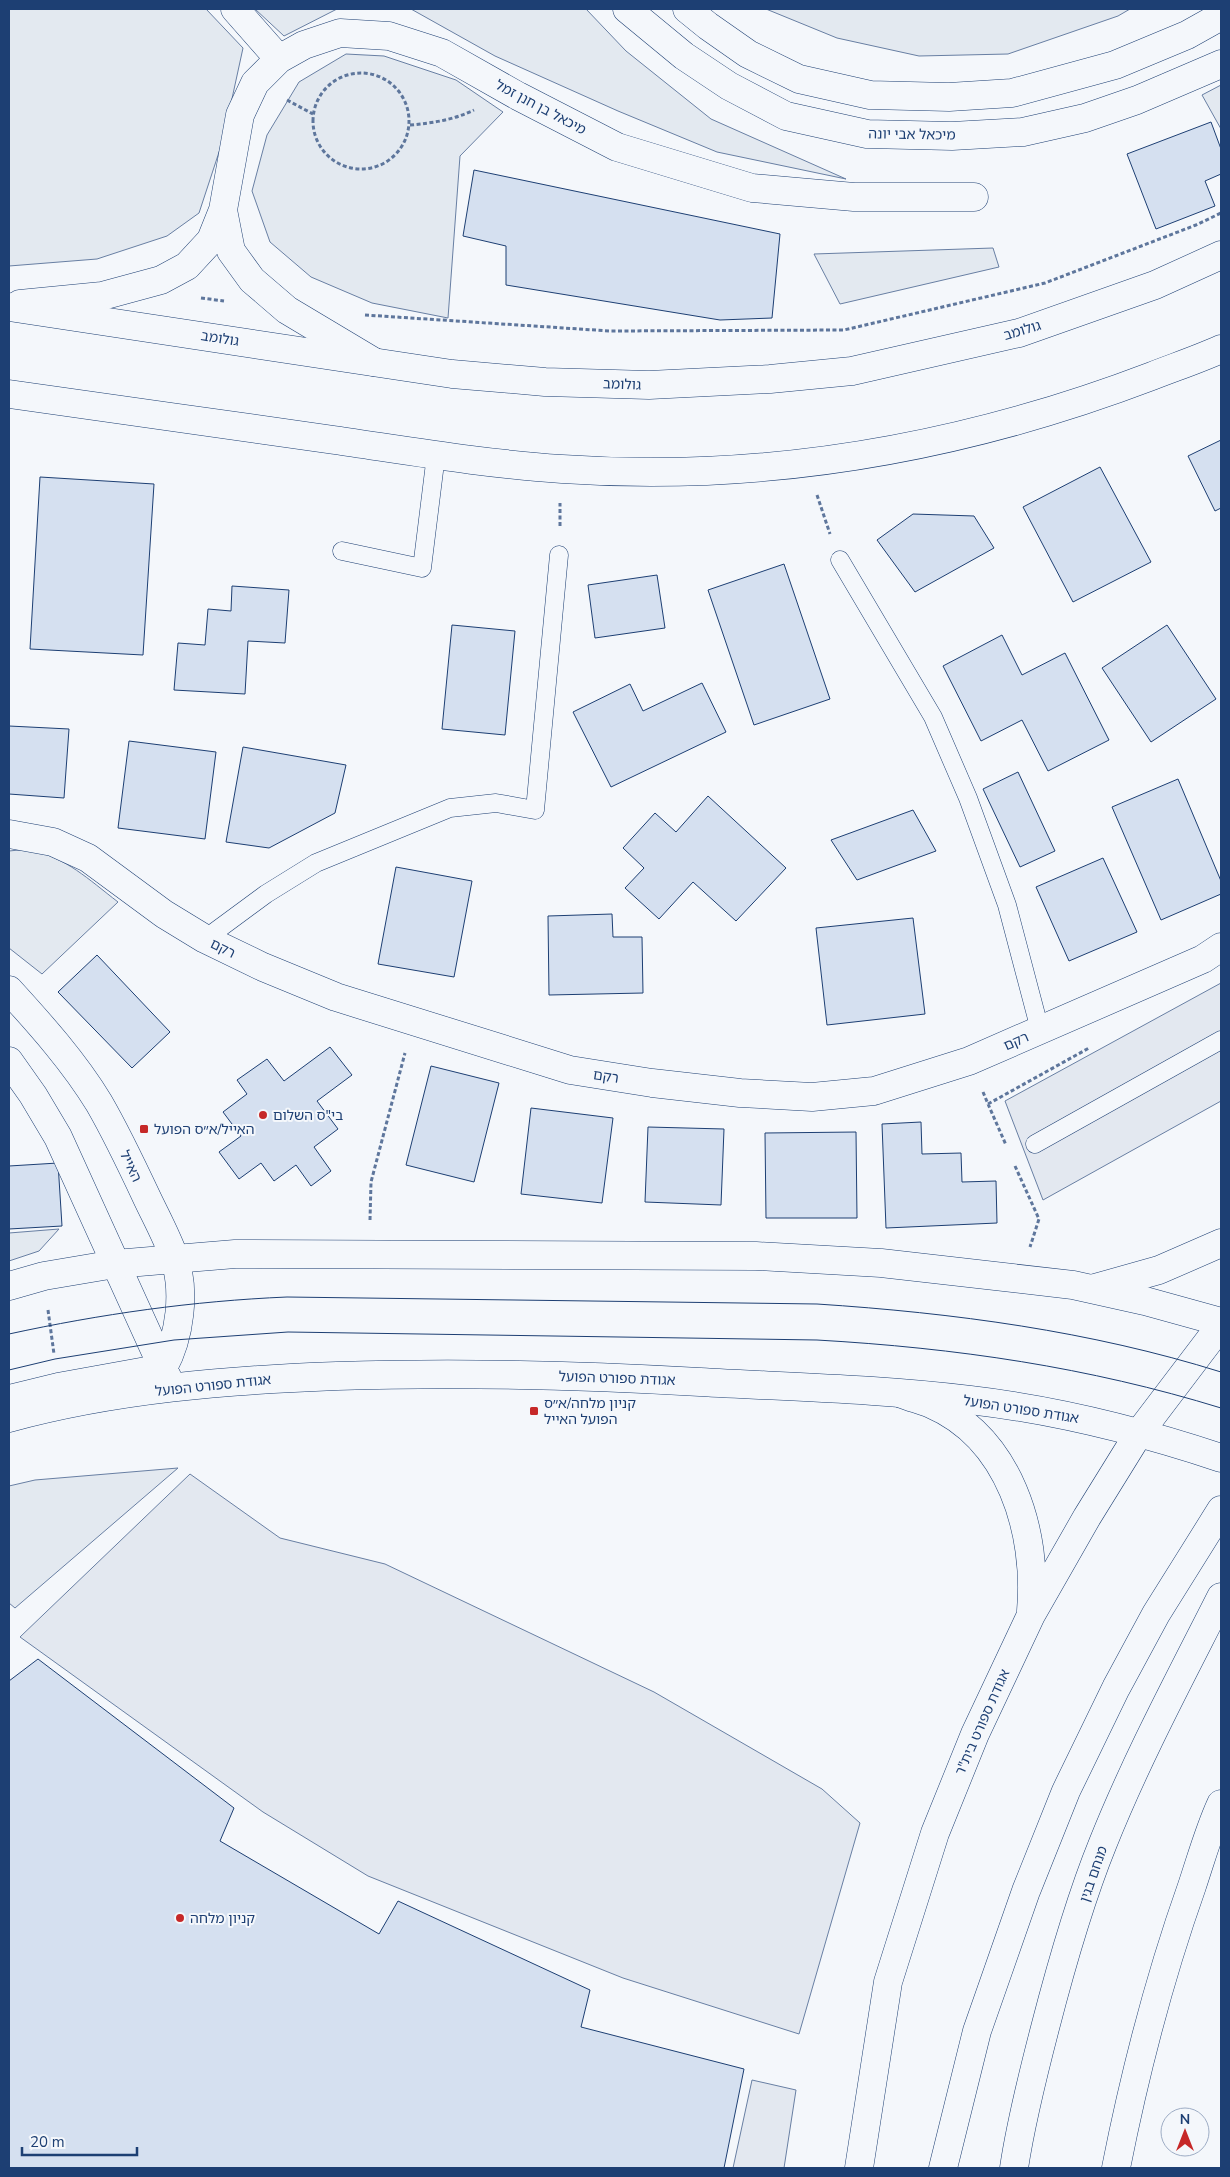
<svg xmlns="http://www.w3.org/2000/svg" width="1230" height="2177" viewBox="0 0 1230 2177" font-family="'Nunito Sans','Noto Sans Hebrew',sans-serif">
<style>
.green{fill:#e3e9f0;stroke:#687fa3}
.parking{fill:#e3e8f0;stroke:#687fa3}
.building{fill:#d5e0f0;stroke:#1d3f73}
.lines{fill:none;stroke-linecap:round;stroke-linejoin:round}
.service-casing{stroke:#1d3f73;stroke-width:19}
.minor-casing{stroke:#1d3f73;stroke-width:29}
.tertiary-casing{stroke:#1d3f73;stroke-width:29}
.secondary-casing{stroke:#1d3f73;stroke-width:29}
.motorway-casing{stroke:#1d3f73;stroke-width:29}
.path{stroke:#5e769c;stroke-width:3;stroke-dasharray:4 2.5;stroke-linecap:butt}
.service{stroke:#f4f7fb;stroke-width:18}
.minor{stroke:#f4f7fb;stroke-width:28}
.tertiary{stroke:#f4f7fb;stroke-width:28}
.secondary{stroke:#f4f7fb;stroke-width:28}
.motorway{stroke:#f4f7fb;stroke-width:28}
.tram{stroke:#1d3f73;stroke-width:1}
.poi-dot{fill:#c62828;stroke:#f4f7fb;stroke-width:2}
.labels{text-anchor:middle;stroke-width:4;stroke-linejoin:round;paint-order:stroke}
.street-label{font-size:14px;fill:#1d3f73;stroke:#f4f7fb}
.poi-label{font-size:14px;fill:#1d3f73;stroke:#f4f7fb;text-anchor:start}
</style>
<rect width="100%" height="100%" fill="#f4f7fb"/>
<path class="green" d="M9,9H206L243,48L223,140L199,213L167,236L97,259L9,266Z
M255,9H337L284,36Z
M411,9H586L626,51L711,119L846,179L717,152L618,111L495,56Z
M766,9H1130L1118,16L1008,54L919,56L837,38Z
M346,54L384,56L456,80L503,112L460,156L448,318L372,303L311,277L270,242L252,191L267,135L299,82Z
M1221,85V129L1202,95Z
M993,248L999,267L840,304L814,254Z
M29,849C67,858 88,879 118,902L42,974L9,948V851Z
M59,1229L39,1251L9,1261V1233Z
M178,1468L15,1608L9,1603V1486L35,1480Z"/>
<path class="parking" d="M1221,983V1101L1043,1200L1005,1101Z
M190,1474L280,1538L385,1564L654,1692L822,1789L860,1823L799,2034L623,1978L368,1876L263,1812L20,1637Z
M752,2080L796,2090L784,2168H733Z"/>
<path class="building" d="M1211,122L1221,149V174L1205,181L1215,206L1156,229L1127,154Z
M474,170L780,234L772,318L720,320L506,285V246L463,236Z
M1221,440V508L1215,511L1188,456Z
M1100,467L1151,562L1073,602L1023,507Z
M40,477L154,484L143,655L30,649Z
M913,514L974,516L994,548L915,592L877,540Z
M784,564L830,699L754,725L708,590Z
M657,575L665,628L595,638L588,585Z
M232,586L289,590L285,643L248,641L245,694L174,690L178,643L205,645L208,609L231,611Z
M452,625L515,631L505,735L442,729Z
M1167,625L1216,699L1151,742L1102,668Z
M1002,635L1022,675L1065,653L1109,740L1048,771L1022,720L981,741L943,666Z
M702,683L726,732L611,787L573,712L630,684L643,711Z
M9,726L69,729L64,798L9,794Z
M129,741L216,752L205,839L118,828Z
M243,747L346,765L335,813L269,848L226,842Z
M1018,772L1055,851L1020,867L983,789Z
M1178,779L1221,881V894L1161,920L1112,807Z
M708,796L786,868L736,921L693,882L659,919L625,888L644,868L623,848L655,813L676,832Z
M913,810L936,851L857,880L831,840Z
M1103,858L1137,932L1069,961L1036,887Z
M396,867L472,881L454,977L378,964Z
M612,914L613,937H642L643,993L549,995L548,916Z
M913,918L925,1014L827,1025L816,928Z
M97,955L170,1032L132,1068L58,992Z
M330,1047L352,1075L317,1101L338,1129L314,1147L331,1171L311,1186L296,1165L274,1181L261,1163L239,1179L219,1152L241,1136L223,1112L247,1094L237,1080L267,1059L284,1081Z
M431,1066L499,1083L474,1182L406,1165Z
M531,1108L613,1118L602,1203L521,1194Z
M921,1122L922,1154L961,1153L962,1182L996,1181L997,1223L886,1228L882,1124Z
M648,1127L724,1129L721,1205L645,1202Z
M856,1132L857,1218H766L765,1133Z
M58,1163L62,1226L9,1229V1166Z
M38,1659L234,1808L220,1841L379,1934L398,1901L590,1990L581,2027L744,2069L724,2168H9V1681Z"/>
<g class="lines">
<defs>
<path id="service" d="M342,551L422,568L436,455
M840,560L933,717L968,798L1007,905L1040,1030
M205,939L266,894L316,863L450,808L496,803L535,810L559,555
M1035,1144L1221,1040"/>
<path id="minor" d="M235,9L279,59
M223,210L231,251L252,280L287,310L374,362
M20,304L102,296L161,280L187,266L211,240L223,210L240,115L255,83L279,59L304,45L340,33L389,36L442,53L518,96L617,147L752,188L854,197H974
M9,834L53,842L88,858L164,914L205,939L263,967L336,997L570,1070L652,1083L740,1093L812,1097L874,1091L969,1061L1203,959L1221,947
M9,990C41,1025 74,1062 99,1103C117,1134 132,1166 147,1198C156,1217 167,1237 174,1257C186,1291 180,1337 163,1368
M9,1061L33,1095L58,1137L168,1379"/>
<path id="tertiary" d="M627,9L684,56L729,86L786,116L867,134L952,136L1023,132L1085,118L1137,100L1221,64
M687,9L708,26L748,54L799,79L870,95L949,97L1012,93L1115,65L1187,35L1221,16
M9,1286L44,1276L115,1264L235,1254L756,1256L881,1263L1073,1285L1145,1301L1221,1322
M9,1399L58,1387L163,1368
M9,1418C115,1389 228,1380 337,1376C458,1372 580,1375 700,1382C790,1387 881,1389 970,1400C1056,1410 1140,1431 1221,1458"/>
<path id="secondary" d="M9,307L452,374L545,382L649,385L770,379L852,371L1019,333L1155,285L1221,255
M9,394C117,409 226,425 334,440C410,451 486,464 562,469C765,483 963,448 1152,376C1175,367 1199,359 1221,349
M1095,1288L1159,1270L1221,1243
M902,1394C912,1398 922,1400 931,1404C1010,1438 1038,1532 1031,1611
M859,2168L888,1982L935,1833L975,1734L1031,1615L1087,1517L1139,1433L1221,1325"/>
<path id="motorway" d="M943,2168L977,2031L1026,1891L1066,1791L1116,1688L1156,1614L1221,1510
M1014,2168C1021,2121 1033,2074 1045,2028C1061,1966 1079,1902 1103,1843C1137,1758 1180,1678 1221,1597
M1116,2168C1135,2072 1159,1979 1192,1886C1201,1859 1209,1830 1221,1804"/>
</defs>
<use href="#service" class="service-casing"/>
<use href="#minor" class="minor-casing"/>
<use href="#tertiary" class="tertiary-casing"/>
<use href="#secondary" class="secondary-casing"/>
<use href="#motorway" class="motorway-casing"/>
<path class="path" d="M313 121a48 48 0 1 1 96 0a48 48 0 1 1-96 0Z
M287,100L313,114
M410,125C433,123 453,120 474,110
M201,298L224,301
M365,315L610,331L844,330L1045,283L1196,225L1221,213
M817,495L830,534
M560,526V503
M983,1092L988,1104L1089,1048
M988,1104L1006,1145
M1015,1166L1039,1219L1030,1247
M370,1220L371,1182L405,1053
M48,1310L54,1354"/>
<use href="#service" class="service"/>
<use href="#minor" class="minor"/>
<use href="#tertiary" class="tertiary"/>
<use href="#secondary" class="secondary"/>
<use href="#motorway" class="motorway"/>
<path class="tram" d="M9,1334C101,1314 193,1301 287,1297L817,1304C954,1313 1090,1331 1221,1372
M9,1370L55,1359L174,1340L288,1332L817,1340C956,1348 1088,1367 1221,1408"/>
</g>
<g class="poi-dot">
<circle cx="263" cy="1115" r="5"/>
<rect x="139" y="1124" width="10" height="10" rx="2.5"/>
<rect x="529" y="1406" width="10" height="10" rx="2.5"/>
<circle cx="180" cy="1918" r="5"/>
</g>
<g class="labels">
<g class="street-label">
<text transform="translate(541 107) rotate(28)" y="5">מיכאל בן חנן זמל</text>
<text transform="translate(912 134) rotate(1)" y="5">מיכאל אבי יונה</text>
<text transform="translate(1022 330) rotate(-17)" y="5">גולומב</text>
<text transform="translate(220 338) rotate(9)" y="5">גולומב</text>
<text transform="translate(622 384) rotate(2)" y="5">גולומב</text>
<text transform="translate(223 948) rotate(26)" y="5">רקם</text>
<text transform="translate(1016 1041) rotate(-24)" y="5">רקם</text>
<text transform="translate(606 1076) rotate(9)" y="5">רקם</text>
<text transform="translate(131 1166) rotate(65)" y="5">האייל</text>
<text transform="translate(617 1378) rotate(2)" y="5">אגודת ספורט הפועל</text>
<text transform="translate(213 1385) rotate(-6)" y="5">אגודת ספורט הפועל</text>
<text transform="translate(1021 1409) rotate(9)" y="5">אגודת ספורט הפועל</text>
<text transform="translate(982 1722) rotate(-66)" y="5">אגודת ספורט בית"ר</text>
<text transform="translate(1093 1874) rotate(-71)" y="5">מנחם בגין</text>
</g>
<g class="poi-label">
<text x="273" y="1120">בי"ס השלום</text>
<text x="154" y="1134">האייל/א״ס הפועל</text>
<text x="544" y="1408">קניון מלחה/א״ס<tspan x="544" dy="16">הפועל האייל</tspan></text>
<text x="190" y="1923">קניון מלחה</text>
</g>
</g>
<rect width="1230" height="2177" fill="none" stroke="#1d3f73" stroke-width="20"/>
<g transform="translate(1185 2132)"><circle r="24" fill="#f4f7fb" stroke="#9eadc5"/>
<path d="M0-4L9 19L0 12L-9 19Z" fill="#c62828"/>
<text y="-8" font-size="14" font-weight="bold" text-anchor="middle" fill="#1d3f73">N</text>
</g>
<path d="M22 2147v8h115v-8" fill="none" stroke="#1d3f73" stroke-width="2.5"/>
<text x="30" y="2147" font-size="15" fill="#1d3f73" stroke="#f4f7fb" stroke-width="4" paint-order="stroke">20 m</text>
</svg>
